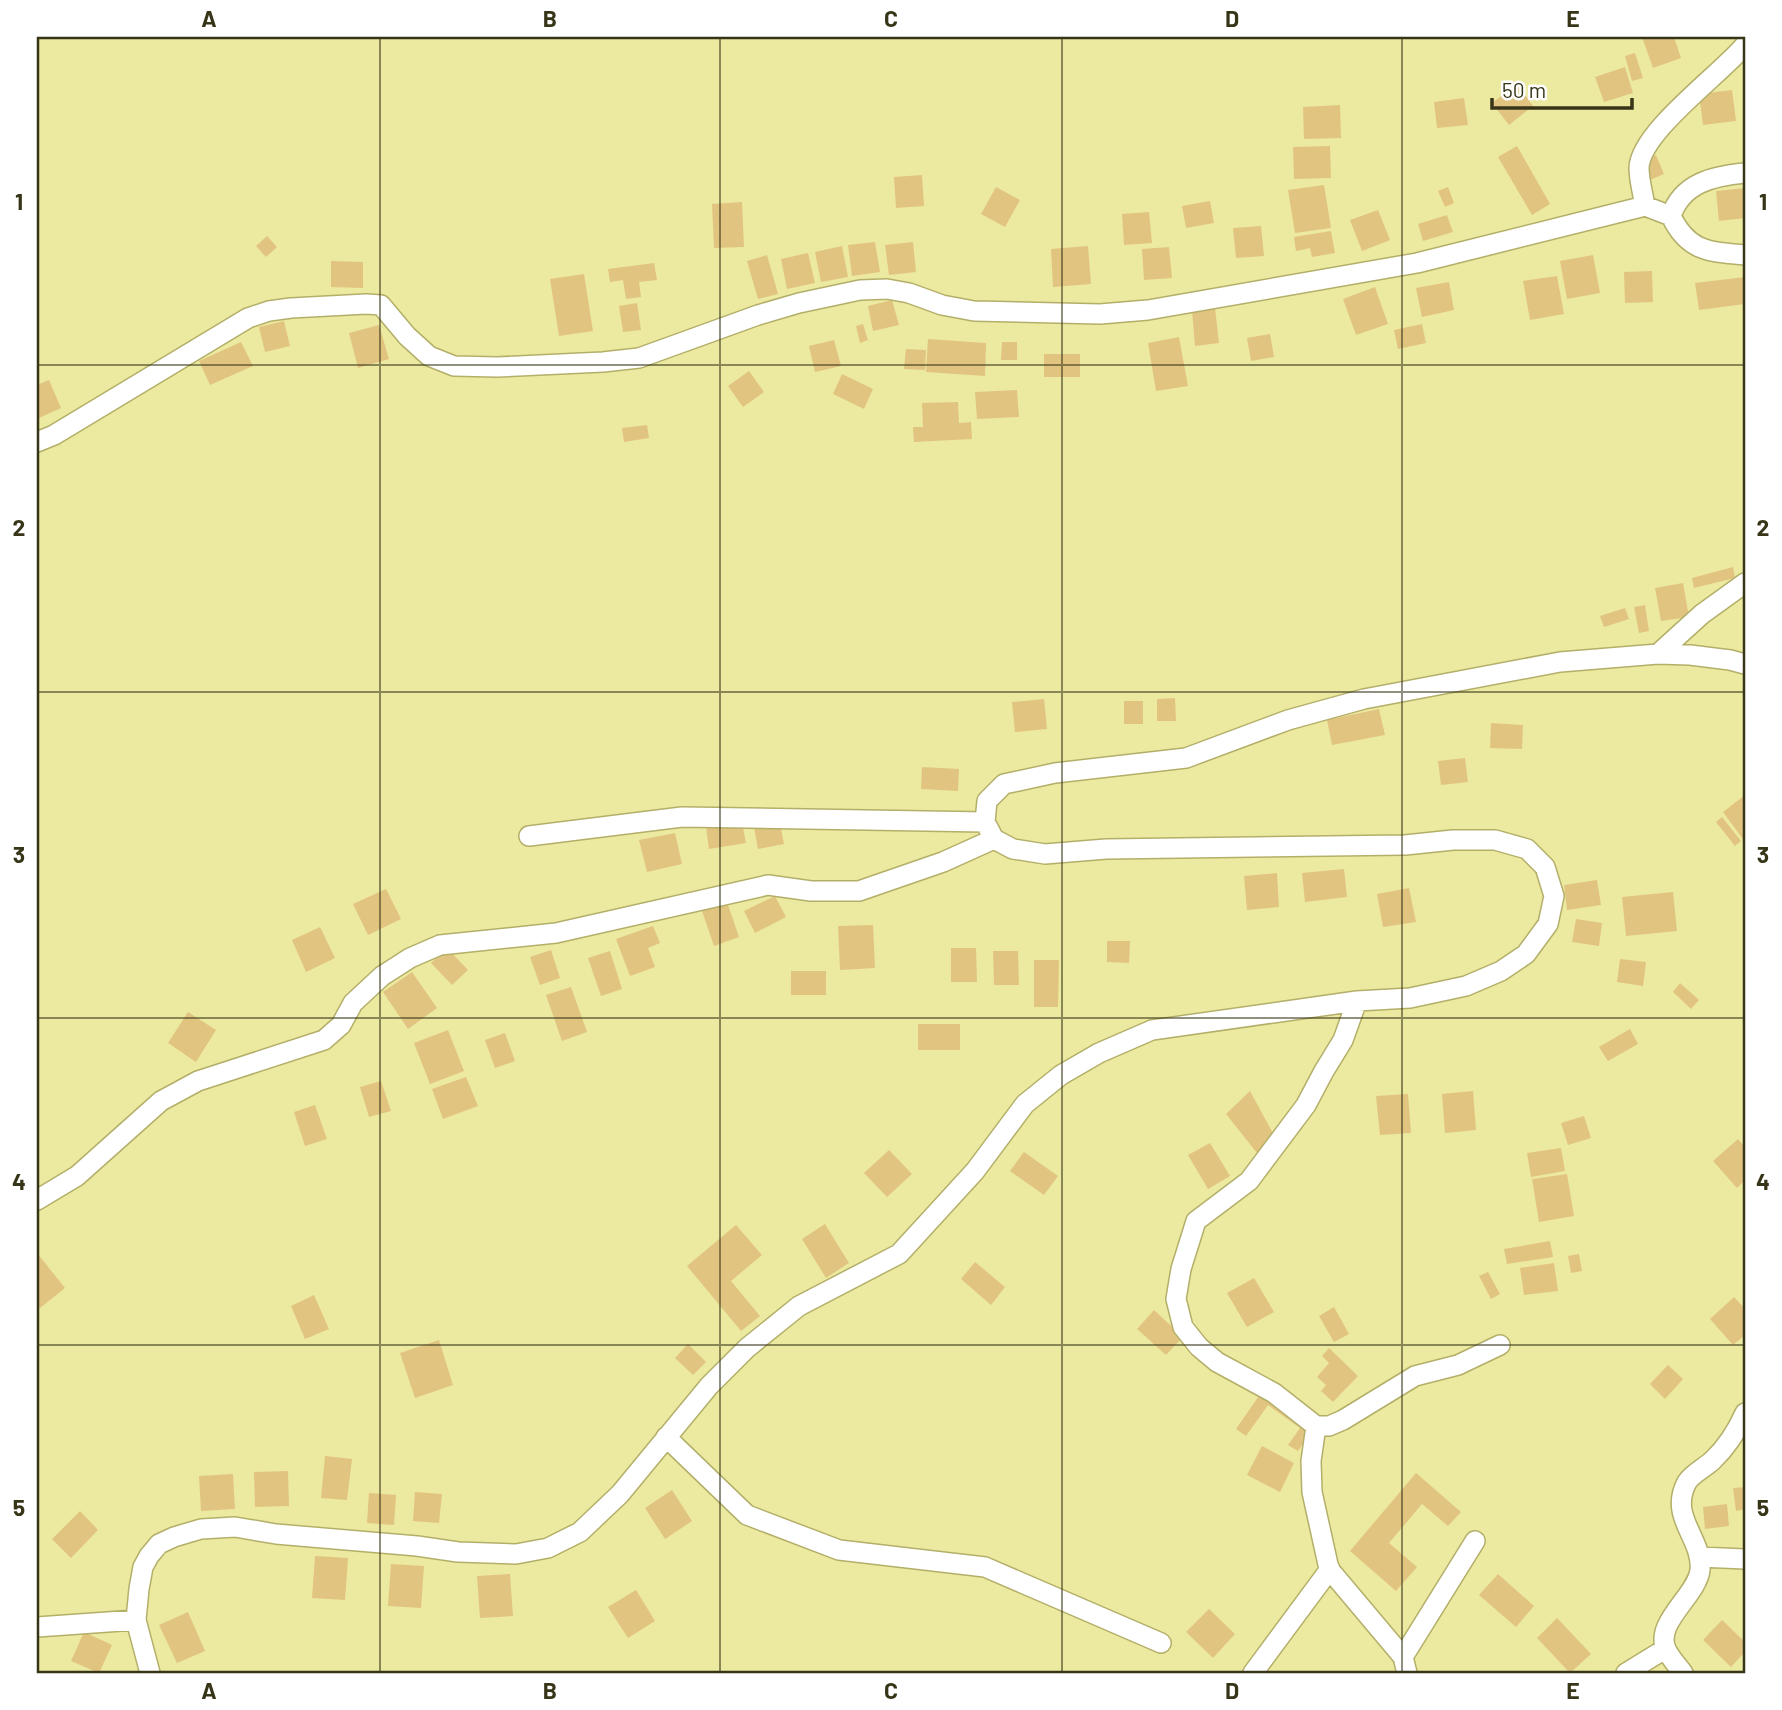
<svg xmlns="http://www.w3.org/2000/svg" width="1782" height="1710" viewBox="0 0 1782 1710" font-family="Barlow,sans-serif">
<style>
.building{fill:#e2c481}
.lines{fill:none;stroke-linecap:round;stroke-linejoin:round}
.minor-casing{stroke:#b3af69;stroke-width:22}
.minor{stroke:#fff;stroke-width:19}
.grid{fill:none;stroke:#373518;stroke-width:2;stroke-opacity:0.55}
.neatline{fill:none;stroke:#373518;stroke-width:2.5}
.grid-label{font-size:23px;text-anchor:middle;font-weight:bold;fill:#373518}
</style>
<rect width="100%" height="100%" fill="#ece9a1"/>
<path class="building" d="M1642,37H1674L1681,58L1653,68Z
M1635,53L1643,78L1632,81L1625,56Z
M1625,67L1633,93L1604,102L1595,77Z
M1517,84L1533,106L1509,125L1492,103Z
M1732,90L1736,121L1703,125L1699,94Z
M1464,98L1468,125L1437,128L1434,102Z
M1340,105L1341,138L1304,139L1303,107Z
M1330,146L1331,178L1294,179L1293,147Z
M1517,146L1550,204L1532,215L1498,157Z
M1656,155L1664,174L1650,180L1642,161Z
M922,175L924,206L896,208L894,177Z
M1324,185L1331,228L1295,233L1288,190Z
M996,187L1020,200L1005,227L981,214Z
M1448,187L1454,203L1445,207L1438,191Z
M1745,188V218L1719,221L1716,191Z
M1210,201L1214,223L1186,228L1182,206Z
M742,202L744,247L714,248L712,204Z
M1378,210L1390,240L1362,251L1350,220Z
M1149,212L1152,243L1124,245L1122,214Z
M1447,215L1453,232L1423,241L1418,224Z
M1261,226L1264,256L1236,258L1233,228Z
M1331,231L1335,253L1312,257L1310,248L1296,251L1294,237Z
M267,236L277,247L266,257L256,246Z
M875,242L880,272L852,276L848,245Z
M913,242L916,272L889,275L885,245Z
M842,246L848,277L821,282L815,252Z
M1088,246L1091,284L1053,287L1051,249Z
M1169,247L1172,278L1144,280L1142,249Z
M808,253L815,283L787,289L781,259Z
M767,255L778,294L758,299L747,261Z
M1593,255L1600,293L1567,299L1560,261Z
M331,261L363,262V288L331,287Z
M654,263L657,280L639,282L641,297L626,299L623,280L610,282L608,269Z
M1652,271L1653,302L1625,303L1624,272Z
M584,274L593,331L559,336L550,279Z
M1557,276L1564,314L1530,320L1523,281Z
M1745,277V304L1699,310L1695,283Z
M1449,282L1454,310L1422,317L1416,288Z
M1375,287L1388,324L1356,335L1343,299Z
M892,300L899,325L873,331L868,306Z
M637,303L641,330L623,332L619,306Z
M1215,308L1219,343L1195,346L1192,310Z
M284,321L290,346L265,352L259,327Z
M863,324L868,340L860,343L856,326Z
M1422,324L1426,343L1398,349L1394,330Z
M379,325L389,359L358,368L349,333Z
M1270,334L1274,357L1251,361L1247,338Z
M1179,337L1188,386L1156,391L1148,343Z
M928,339L986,343L985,376L926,372Z
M834,340L841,366L815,372L809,346Z
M241,342L253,366L210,385L199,361Z
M1002,342H1017V360H1001Z
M906,349L926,350L925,370L904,369Z
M1044,354H1080V377H1044Z
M749,371L764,392L743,407L728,386Z
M842,374L873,389L864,409L833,394Z
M49,380L61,408L37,419V385Z
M1017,390L1019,417L977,419L975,392Z
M958,402L959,423L971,422L972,439L914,442L913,427H923L922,403Z
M647,425L649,438L624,442L622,428Z
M1733,567L1735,578L1694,588L1692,578Z
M1683,583L1689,617L1661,621L1655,588Z
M1645,605L1649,631L1639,633L1634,607Z
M1625,608L1629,619L1604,627L1600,616Z
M1175,698L1176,721H1157V699Z
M1044,699L1047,729L1015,732L1012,702Z
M1124,701H1143V724H1124Z
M1379,709L1385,735L1332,745L1327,720Z
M1491,723L1523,725L1522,749L1490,748Z
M1465,758L1468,782L1441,785L1438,761Z
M922,767L959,769L958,791L921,789Z
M1745,795V842L1723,812Z
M1722,817L1741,841L1735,846L1716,822Z
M742,822L746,843L709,849L706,827Z
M780,823L784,844L758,849L754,827Z
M675,833L682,864L647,872L639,840Z
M1344,869L1347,897L1305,902L1302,873Z
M1277,873L1279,907L1247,910L1244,876Z
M1597,880L1601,905L1567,910L1564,885Z
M1409,888L1416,922L1383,927L1377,894Z
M386,889L401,919L368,935L353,904Z
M1673,892L1677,931L1626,936L1622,897Z
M775,896L786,917L755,933L744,911Z
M726,899L739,937L714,946L701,908Z
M1576,919L1602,923L1599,946L1572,942Z
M873,925L875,968L840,970L838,926Z
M653,926L660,943L648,948L655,967L630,976L616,939Z
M320,927L335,958L306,972L292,940Z
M1107,941H1130L1129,963L1107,962Z
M447,948L468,970L452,985L431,963Z
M951,948H976L977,982H951Z
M551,950L560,978L540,985L530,957Z
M610,951L622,989L601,996L588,958Z
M993,951H1018L1019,985H994Z
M1620,959L1646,962L1643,986L1617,982Z
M1034,960H1059L1058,1007H1034Z
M791,971H826V995H791Z
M412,972L437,1008L408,1029L383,992Z
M1680,983L1699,1000L1691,1009L1673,992Z
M571,987L587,1032L562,1041L546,995Z
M188,1012L216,1030L196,1062L168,1043Z
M918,1024H960V1050H918Z
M1630,1029L1638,1044L1608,1061L1599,1047Z
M448,1030L464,1071L430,1084L414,1043Z
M505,1033L515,1061L495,1068L485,1040Z
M466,1077L478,1106L443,1119L432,1089Z
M381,1081L391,1111L369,1117L360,1087Z
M1250,1091L1275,1137L1261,1158L1226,1114Z
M1473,1091L1476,1130L1445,1133L1442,1094Z
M1408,1094L1411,1133L1380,1135L1376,1096Z
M315,1105L327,1139L305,1146L294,1112Z
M1584,1116L1591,1138L1568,1145L1561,1123Z
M1738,1139L1745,1147V1180L1737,1188L1713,1161Z
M1210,1143L1230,1176L1208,1189L1188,1155Z
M1561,1148L1565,1171L1531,1177L1527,1153Z
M889,1150L912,1174L887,1197L864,1173Z
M1024,1152L1058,1176L1044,1195L1010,1171Z
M1567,1174L1574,1216L1539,1222L1532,1179Z
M825,1224L849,1263L826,1278L802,1239Z
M736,1225L762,1255L731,1281L760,1316L741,1331L687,1266Z
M1550,1241L1553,1257L1507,1264L1504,1249Z
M37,1253L65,1288L40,1308L37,1304Z
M1579,1254L1582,1271L1571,1273L1568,1256Z
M975,1262L1005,1287L991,1305L961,1279Z
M1554,1263L1558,1291L1524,1295L1520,1268Z
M1488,1272L1500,1294L1491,1299L1479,1276Z
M1254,1278L1274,1312L1247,1327L1227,1293Z
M314,1295L329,1329L305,1339L291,1306Z
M1734,1297L1745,1309V1335L1733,1345L1710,1319Z
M1334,1307L1349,1334L1334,1342L1319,1316Z
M1154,1310L1183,1337L1166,1355L1137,1329Z
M439,1340L453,1385L415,1398L400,1353Z
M688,1344L706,1362L693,1375L675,1358Z
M1329,1348L1358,1376L1333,1402L1321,1391L1326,1385L1317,1377L1329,1363L1322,1356Z
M1668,1365L1683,1379L1665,1399L1650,1384Z
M1263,1390L1315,1427L1298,1451L1288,1445L1300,1428L1268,1405L1246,1436L1236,1429Z
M1262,1446L1294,1463L1280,1492L1247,1475Z
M325,1456L352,1459L347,1500L321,1498Z
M288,1471L289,1506L255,1507L254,1472Z
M1416,1473L1461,1512L1448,1526L1422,1504L1389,1543L1417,1567L1396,1591L1350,1551Z
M233,1474L235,1509L201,1511L199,1476Z
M1745,1487V1509L1736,1511L1733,1488Z
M672,1490L692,1521L665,1539L645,1508Z
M415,1492L442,1494L439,1523L413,1521Z
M369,1493L396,1495L394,1525L367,1523Z
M1727,1504L1729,1526L1705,1529L1703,1507Z
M80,1511L98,1530L71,1558L52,1539Z
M315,1556L348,1558L345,1600L312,1598Z
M391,1564L424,1566L421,1608L388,1606Z
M510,1574L513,1616L480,1618L477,1576Z
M1498,1574L1534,1606L1516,1627L1479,1595Z
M636,1590L655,1621L628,1638L608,1607Z
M1209,1609L1235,1634L1213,1658L1186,1632Z
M188,1612L205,1651L177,1663L159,1625Z
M1557,1618L1591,1654L1570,1673L1537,1638Z
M1722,1620L1745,1642V1652L1731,1667L1703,1640Z
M84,1632L112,1645L99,1673L71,1661Z"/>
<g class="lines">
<defs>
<path id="minor" d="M1745,173C1713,176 1682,183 1671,216C1688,252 1710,252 1745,255
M1645,206C1643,194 1639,180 1639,168C1640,132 1721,74 1745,45
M37,442L54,435L248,318L269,311L291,308L366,304L381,305L407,336L429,356L454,366L497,367L603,362L639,358L758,315L799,303L860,290L887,289L909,293L942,305L974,311L1100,314L1148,310L1417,263L1645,206L1671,216
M1658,654L1702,614L1745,583
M529,836L682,817L985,822
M1357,1001L1343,1040L1324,1071L1306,1105L1249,1181L1196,1221L1181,1269L1176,1299L1183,1327L1199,1347L1217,1362L1274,1393L1316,1426H1329L1343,1420L1415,1376L1458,1365L1500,1345
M37,1200L77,1176L161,1101L198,1081L324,1040L341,1025L353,1003L382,976L410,958L440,945L556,933L768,885L811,891H859L943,862L994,839
M1316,1426L1311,1461L1312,1492L1329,1569L1403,1657L1407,1673
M666,1437L747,1515L839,1550L985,1567L1161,1643
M1700,1557L1745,1559
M37,1627L136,1620
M1403,1657L1475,1541
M150,1673L136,1620L139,1589L143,1567L149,1556L159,1544L174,1537L201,1529L235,1527L276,1534L417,1546L458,1552L516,1554L548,1548L580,1532L620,1494L709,1386L747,1348L799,1306L899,1254L975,1171L1025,1104L1061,1075L1099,1053L1152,1030L1357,1001L1410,998L1466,986L1501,971L1526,954L1548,924L1554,896L1545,867L1527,849L1495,840H1453L1405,845L1106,849L1045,854L1013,849L994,839L985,822L987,801L1004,784L1055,773L1186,758L1288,720L1364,699L1560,662L1658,654L1690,655L1730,660L1745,664
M1253,1673L1330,1569
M1626,1673L1665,1649
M1683,1673C1678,1666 1671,1659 1667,1651C1652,1624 1697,1596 1700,1570C1703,1538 1668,1517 1687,1482C1692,1474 1704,1468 1712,1461C1727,1447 1737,1431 1745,1413"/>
</defs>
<use href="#minor" class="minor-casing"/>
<use href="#minor" class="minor"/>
</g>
<path class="grid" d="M380,37V1673M720,37V1673M1062,37V1673M1402,37V1673M37,365H1745M37,692H1745M37,1018H1745M37,1345H1745"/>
<rect width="1782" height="1710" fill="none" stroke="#ffffff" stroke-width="77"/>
<path d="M1492 98v10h140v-10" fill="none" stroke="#373518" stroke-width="3.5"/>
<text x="1502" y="98" font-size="21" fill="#373518" stroke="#ffffff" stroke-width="5" paint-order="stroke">50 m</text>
<rect x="38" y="38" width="1706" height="1634" class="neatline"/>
<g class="grid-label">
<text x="209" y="27">A</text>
<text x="550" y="27">B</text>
<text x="891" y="27">C</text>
<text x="1232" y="27">D</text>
<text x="1573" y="27">E</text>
<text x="19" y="210">1</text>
<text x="1763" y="210">1</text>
<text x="19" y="536">2</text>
<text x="1763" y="536">2</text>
<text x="19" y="863">3</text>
<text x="1763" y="863">3</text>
<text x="19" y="1190">4</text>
<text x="1763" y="1190">4</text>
<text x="19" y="1516">5</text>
<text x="1763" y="1516">5</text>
<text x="209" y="1699">A</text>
<text x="550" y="1699">B</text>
<text x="891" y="1699">C</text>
<text x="1232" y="1699">D</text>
<text x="1573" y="1699">E</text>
</g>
</svg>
